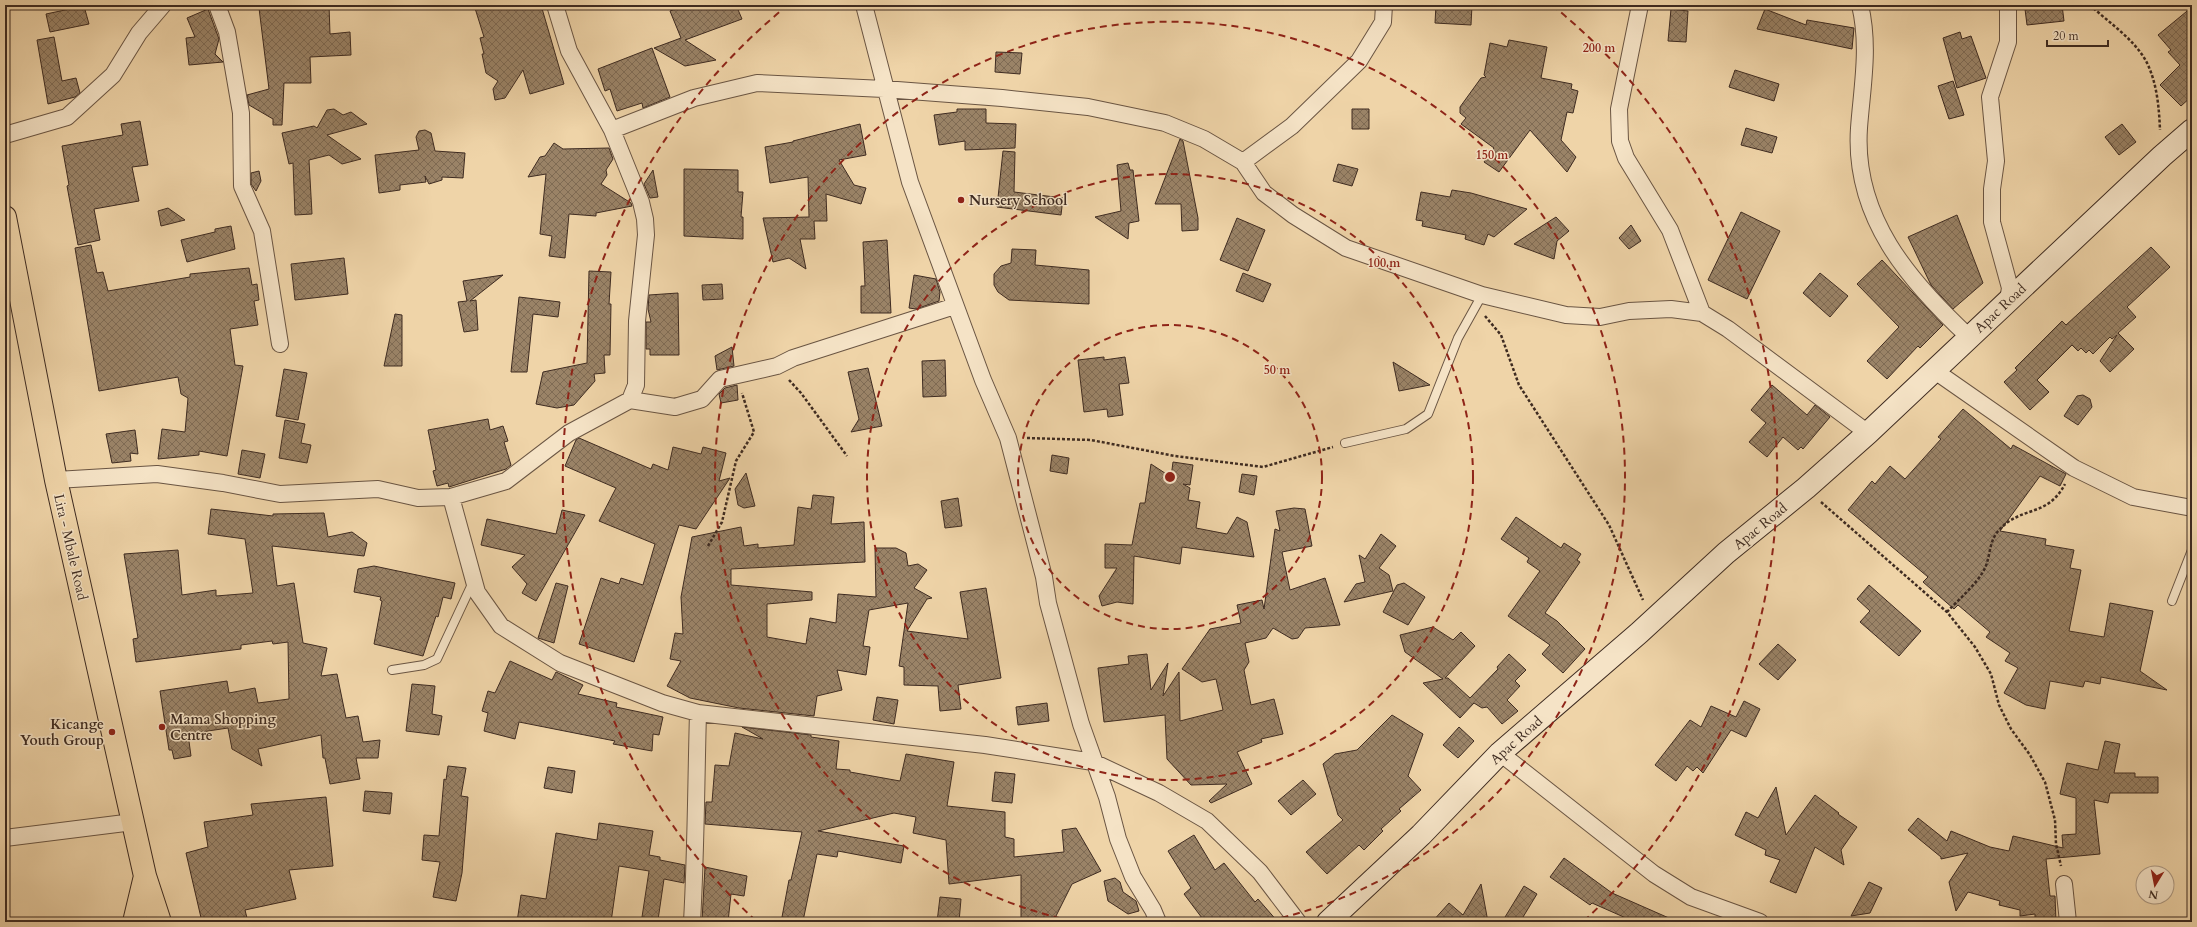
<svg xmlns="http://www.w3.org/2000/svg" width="2197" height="927" viewBox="0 0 2197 927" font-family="Cardo,serif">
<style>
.building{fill:url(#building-cross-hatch);stroke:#3e2b21}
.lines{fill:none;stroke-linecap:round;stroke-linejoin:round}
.lane-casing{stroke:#6a5543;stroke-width:10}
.street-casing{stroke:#6a5543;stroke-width:18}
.secondary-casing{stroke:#3e2b21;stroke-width:24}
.primary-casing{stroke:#3e2b21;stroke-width:24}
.path{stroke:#3e2b21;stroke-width:2.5;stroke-dasharray:3 2;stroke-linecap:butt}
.lane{stroke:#f5e3c6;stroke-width:8}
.street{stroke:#f5e3c6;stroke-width:16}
.secondary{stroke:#f5e3c6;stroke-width:22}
.primary{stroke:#efd4a8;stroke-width:22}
.ring{fill:none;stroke:#8f2418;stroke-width:2;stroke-dasharray:7 5}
.poi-dot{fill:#8f2418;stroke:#f5e3c6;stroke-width:1.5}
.labels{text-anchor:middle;stroke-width:3;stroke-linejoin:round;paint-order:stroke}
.poi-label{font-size:14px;font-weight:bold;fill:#3e2b21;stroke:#f5e3c6;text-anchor:start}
.street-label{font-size:14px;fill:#3e2b21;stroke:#f5e3c6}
.centre{fill:#8f2418;stroke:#f5e3c6;stroke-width:2}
.ring-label{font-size:12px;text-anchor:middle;font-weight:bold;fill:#8f2418;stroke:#f5e3c6;stroke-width:3;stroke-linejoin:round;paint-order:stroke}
</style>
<defs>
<pattern id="building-cross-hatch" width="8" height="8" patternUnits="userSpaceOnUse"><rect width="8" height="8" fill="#9a8367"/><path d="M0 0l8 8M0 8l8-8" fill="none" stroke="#7f6b54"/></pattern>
</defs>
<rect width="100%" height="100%" fill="#efd4a8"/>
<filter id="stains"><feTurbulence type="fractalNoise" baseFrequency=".005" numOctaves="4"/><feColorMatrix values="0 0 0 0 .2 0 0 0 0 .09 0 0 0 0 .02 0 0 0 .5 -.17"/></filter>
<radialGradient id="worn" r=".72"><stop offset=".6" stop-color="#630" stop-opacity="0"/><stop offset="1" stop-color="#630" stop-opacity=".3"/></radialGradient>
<path class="building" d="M267,5H329L330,34L350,32L351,55L310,57L311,83H284L282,125H273V119L249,105L247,95L269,89L259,8L267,7Z
M474,5H541L564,84L530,94L523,70L505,98L495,100L493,89L498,81L486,73L482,54H484L480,38L484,37Z
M686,5H736L742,19L685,40L716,60L685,66L654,48L681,38L670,11Z
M1436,5H1472L1471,25L1435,23Z
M2062,5L2064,21L2027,25L2025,9Z
M84,6L89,24L50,32L46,14Z
M2192,7V96L2181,106L2160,85L2180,65L2168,52L2171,50L2158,35Z
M208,9L219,39L215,54L223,62L189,65L186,38L195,37L187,18Z
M1671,9L1688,11L1686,42L1668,41Z
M1765,9L1806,25L1807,20L1854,28L1852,49L1757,29Z
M1960,32L1962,39L1971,36L1986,78L1957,88L1943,38Z
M54,37L62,81L76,78L80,93L75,97L48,104L37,40Z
M1509,40L1547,47L1541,78L1572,84L1571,89L1578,91L1573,113L1567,112L1561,140L1576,157L1567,172L1530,130L1499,172L1484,162L1494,148L1461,124L1466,118L1460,113V107L1481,78L1486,77L1484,75L1490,43L1507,47Z
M652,48L670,97L643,108L642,103L617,111L610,89L605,91L598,69Z
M996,52L1022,53L1020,74L995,72Z
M1735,70L1779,84L1774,101L1729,87Z
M1953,81L1964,115L1949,119L1938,86Z
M334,109L343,115L351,112L367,124L327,135L361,159L342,164L329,155L309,160L312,214L295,215L293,163L289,164L282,133L314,126L317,128L327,110Z
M957,109H986V123L1016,124L1015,148L965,150V141L939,145L934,115L957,112Z
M1352,109H1369V129H1352Z
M140,121L148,165L132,167L139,201L94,209L100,240L78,245L67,186L69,185L62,146L123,135L121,124Z
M860,124L866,155L839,160L854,185L866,188L861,204L826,194L827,221H814L815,239H800L806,269L789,258L773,262L763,218L809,217L808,177L770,183L765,147L793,142V141Z
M2122,124L2136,142L2119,155L2105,137Z
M1746,128L1777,137L1772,153L1741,145Z
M425,130L431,133L435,151L465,153L463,178L442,177V180L429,184L425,176L426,182L400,185V190L379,193L375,155L419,150L416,137L419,131Z
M1180,139L1183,141L1198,218V230L1182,231L1181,204H1155Z
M554,143L563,149L609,148L613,159L606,170L607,175L601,184L631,203L632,206L596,213V216L569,214L565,258L549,256L552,236L540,234L546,174L528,177L540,157L545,156Z
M1003,151L1015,152L1014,192L1063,198L1061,215L997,207Z
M1128,163L1130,170H1133L1139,221L1129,223L1128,239L1095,217L1121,211L1117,165Z
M1338,164L1358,169L1352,186L1333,181Z
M684,169L738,170V192H743L741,217H743V239L684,236Z
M653,170L658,197L650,198L644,184Z
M259,171L261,181L256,191L251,184V173Z
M1452,190L1471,193L1527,209L1494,237L1488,234L1484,245L1465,239L1466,235L1422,226L1423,221L1416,220L1421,192L1450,197Z
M168,208L185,220L161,226L158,211Z
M1741,212L1780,231L1747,299L1708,280Z
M1957,215L1983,283L1953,309L1931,285L1908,237Z
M1556,217L1569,231L1557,241L1554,259L1514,244Z
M1237,218L1265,230L1248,271L1220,260Z
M1631,225L1641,241L1629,249L1619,238Z
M231,226L235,249L187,262L181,240L215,232V229Z
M887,240L891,313H861V286H865L863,242Z
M91,245L97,273L103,272L108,291L190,277V274L249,268L252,285L257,284L259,300L254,301L258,325L230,329L235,365L243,366L227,456L199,451V455L158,459L162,429L185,432L188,398L181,394L178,377L99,391L75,248Z
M2151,247L2170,267L2127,307L2136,317L2118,333L2134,349L2110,372L2100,361L2117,335L2112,339L2110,337L2093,354L2089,350L2086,353L2081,348L2078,351L2072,345L2037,380L2049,392L2030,410L2004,382L2017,370L2015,368L2062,321L2066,325Z
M1012,249L1036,250L1035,265L1089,270V304L1009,300L998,292L994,285V274L1001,266L1011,263Z
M344,258L348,294L295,300L291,264Z
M1882,260L1943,325L1920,348L1918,346L1887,379L1867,361L1899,327L1857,284Z
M589,271L611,272L609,304H611L610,355H604L605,373L594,374L595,381L574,405L557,408L536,404L543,372L587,363Z
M1243,273L1271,284L1263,302L1236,291Z
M1820,273L1848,296L1830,317L1803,293Z
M503,275L470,301L476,300L478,330L464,332L458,302L467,301L463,281Z
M914,275L936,279L940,292L939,301L916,309L909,308Z
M722,284L723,299L703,300L702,285Z
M678,293L679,355H650V349H646V322H651L648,309L649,295Z
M519,297L560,302L558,317L533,314L527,372H511Z
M395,314L402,315V366H384Z
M732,347L734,366L717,370L715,356Z
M1104,357V360L1125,357L1129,383L1119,384L1123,415L1108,417L1107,409L1084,412L1078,360Z
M945,360L946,396L923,397L922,361Z
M1393,362L1430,385L1399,391Z
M868,368L882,426L851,432L859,419L848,372Z
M284,369L307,373L298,420L276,416Z
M737,385L738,400L721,403L719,394L725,388Z
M1772,385L1807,415L1815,405L1830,417L1803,449L1801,447L1798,450L1783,437L1767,457L1749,442L1766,423L1751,410Z
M2083,395L2090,399L2092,407L2078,425L2064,416L2077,396Z
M1963,409L2011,449L2013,445L2066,474L2060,486L2040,476L2000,531L2046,539L2045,545L2074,550L2070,568L2081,570L2069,631L2104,637L2110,603L2153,611L2140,671L2167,690L2101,677L2100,684L2085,681L2083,687L2050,681L2045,709L2026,705L2004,693L2018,668L2005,661L2010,653L1986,637L1990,632L1958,605L1954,609L1923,582L1928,577L1848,510L1872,481L1875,484L1890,466L1905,479L1941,439L1938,437Z
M488,419L490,430L503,426L508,441L504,442L511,465L506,469L449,487L448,483L437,486L433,471L436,470L428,430Z
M285,420L305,424L301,443L311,445L307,463L279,458Z
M135,430L138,454L130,453L131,461L112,463L106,434Z
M579,438L651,469L653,464L668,470L673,447L701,454L703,447L726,453L719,481L730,478L696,529L679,525L634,662L579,644L601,578L619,584L621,578L643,585L655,544L599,521L616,488L565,466L576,440Z
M242,450L265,454L260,478L238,474Z
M1052,455L1069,458L1067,474L1050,471Z
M1173,462L1193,465L1190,485L1183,484L1190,488L1188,500L1200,502L1196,528L1227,534L1237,517L1247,522L1254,557L1182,547L1180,564L1134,556L1133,604L1117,602L1102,606L1099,596L1117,568H1105V544L1132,545L1140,503H1145L1151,464L1171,477Z
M746,473L755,506L744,508L738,505L735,489Z
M1242,474L1257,476L1254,495L1239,492Z
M813,495L834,497L831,524L864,522L865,562L731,569V585L812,592V600L767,604V637L806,644L810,618L836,623L838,594L876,597L875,548H896L906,553L908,566L918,564L927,570L914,588L932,598L927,599L907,631L968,639L960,592L986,588L1001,678L958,685L961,709L940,711L938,686L904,685V667L899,666L908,603L869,610L863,646L870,647L866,675L837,670L842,690L817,696L814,716L739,708L690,698L667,686L681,661L670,659L675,633L683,634L681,597L692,537L741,527L744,546L758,544V548L794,545L798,507L811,509Z
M958,498L962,526L945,528L941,501Z
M1294,508L1305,509L1312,546L1282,552L1290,590L1325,578L1340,625L1305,628L1298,638L1292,639L1273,628L1266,638L1245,643L1249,662L1244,670L1251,705L1274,699L1283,734L1261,739L1262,742L1237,752L1252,784L1211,803L1209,801L1227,784L1191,785L1167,759L1165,715L1104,722L1098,668L1129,664L1128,656L1147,654L1151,690L1168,663L1163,696L1179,672L1180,721L1223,710L1216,679L1202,682L1182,669L1210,629L1241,623L1237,605L1262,600L1264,609L1275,529L1280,531L1276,511Z
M211,509L273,516V514L324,513L328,537L352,532L367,543L364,556L272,546L277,586L294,583L303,643L327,648L321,676L337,674L346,718L358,716L363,742L380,740L378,758H356L360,779L330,784L325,758H323L321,735L258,749L262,766L232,749L228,728L188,734L191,756L174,759L172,750H169L160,691L227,681L229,693L255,688L258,703L289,699L288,642L273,644L272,641L241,645V649L136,662L133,639L138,638L124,554L178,550L182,595L216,590V596L253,593L245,539L208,534Z
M562,510L585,515L536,601L522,593L527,584L512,567L525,555L481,545L487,519L556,534Z
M1516,517L1561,548L1564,543L1581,554L1577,560L1580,562L1545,613L1557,621L1585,649L1563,673L1542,654L1550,645L1508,616L1540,571L1527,562L1529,558L1501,539Z
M1381,534L1396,546L1379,568L1389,575L1393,591L1344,602L1356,584L1365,582L1359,555L1365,559Z
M374,566L455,583L451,599L443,597L438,617L436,616L423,656L374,644L382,601L380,600L381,597L354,592L358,569Z
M556,583L568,586L554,643L538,638Z
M1404,583L1425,597L1408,625L1383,612L1397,585Z
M1869,585L1921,631L1899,656L1860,622L1870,611L1857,599Z
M1433,627L1453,640L1461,632L1475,646L1445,678H1448L1470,698L1498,669L1497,667L1509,654L1526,670L1515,681L1520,686L1507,700L1518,711L1502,724L1487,707L1482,708L1474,703L1460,718L1423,683L1443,679L1405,652L1400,635Z
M1778,644L1796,660L1778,680L1759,664Z
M510,661L552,680L556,672L583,685L578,694L617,703L616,707L663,717L659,735L653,734L652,751L613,744L615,741L519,722L515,739L484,731L488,713L482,711L488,691L495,693Z
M412,684L435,686L432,714L442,716L439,735L406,731Z
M877,697L898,700L894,724L873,720Z
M1744,701L1760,709L1746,737L1731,730L1703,773L1697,767L1693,771L1687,766L1676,781L1655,765L1690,720L1701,727L1711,706L1736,717Z
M1047,703L1049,721L1018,725L1016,707Z
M1392,715L1423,734L1408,776L1421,790L1399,809L1401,811L1381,829L1383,831L1364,850L1359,845L1327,874L1306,852L1343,820L1338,815L1323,764L1335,754L1357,750Z
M742,727L811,735V737L839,741L836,769L850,770V772L900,781L906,754L954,762L947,806L1005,812V837L1014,839V857L1064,852L1062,830L1076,828L1101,871L1072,884L1053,922H1021V875L949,884L946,840L913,833L916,817L894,813L818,831L904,846L901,863L838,851L837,857L817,854L803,921L782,917L789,880H791L802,832L705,824L706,802H712L715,765L729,766L735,733L763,739Z
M1459,727L1474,741L1458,758L1443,745Z
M2105,741L2120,744L2114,773H2135V777H2158V793H2110L2108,803L2094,800L2100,854L2046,859L2050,896H2055L2056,922H2035V914L2020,916V910L1999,905L2000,901L1968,892L1956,911L1949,882L1968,853L1941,859V857L1908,830L1918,818L1947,841L1951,831L1990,847L2009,851L2013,836L2063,848L2062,835L2076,834V798L2060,794L2067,763L2098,770Z
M448,766L466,768L461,796L468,797L462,873L456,901L433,897L440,862L422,860L424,835L439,836L444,779L446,780Z
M548,767L575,771L572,793L544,788Z
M995,772L1015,774L1012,803L992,801Z
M1303,780L1316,794L1291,815L1278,801Z
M1776,787L1786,835L1815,795L1839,813L1838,814L1857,827L1841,850L1844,865L1815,847L1796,893L1770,882L1780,860L1765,855L1766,850L1735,835L1746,812L1758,818Z
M365,791L392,793L390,814L363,811Z
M326,797L333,866L289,870L296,899L245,910L248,922H202L186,853L208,847L204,822L253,815L251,804Z
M599,823L653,831L649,855L660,857V860L685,865L684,883L664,879L658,920L642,917L649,871L619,866L611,922H581L561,919V922H517L521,895L546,899L556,833L597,840Z
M1194,835L1215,870L1224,863L1255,902L1258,899L1278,922H1205L1184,894L1191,888L1168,851Z
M1564,858L1612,893L1678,922H1635L1592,903L1590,905L1550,877Z
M705,867L747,876L744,896L731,894L728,922L702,921Z
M1115,878L1120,882L1123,892L1136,901L1139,911L1128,914L1108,901L1104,881Z
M1869,882L1882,888L1870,913L1851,916Z
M1481,884L1488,922H1432L1449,903L1463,915Z
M1524,886L1537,894L1520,922H1502Z
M940,897L961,899L959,922H937Z"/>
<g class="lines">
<defs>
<path id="lane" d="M1345,443L1406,429L1428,414L1458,338L1482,295
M2172,601L2192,550
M392,670L424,665L437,659L473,582"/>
<path id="street" d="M217,5L227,32L241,113L242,186L262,231L280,344
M864,5L910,182L983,380L1008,438L1044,577L1048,603L1081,724L1107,797L1118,839L1133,877L1153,910L1158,922
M1640,5L1619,109L1620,141L1626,158L1670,230L1702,313
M1860,5C1870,47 1862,87 1859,128C1853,217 1909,281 1969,337
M2008,5V42L1990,97L1996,161L1992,189V222L2010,288L2008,300
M612,130L694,98L757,83L884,89L1002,98L1088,107L1165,123L1204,139L1243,162L1264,193L1293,215L1346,248L1482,295L1566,315L1600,317L1629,311L1671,309L1702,313L1728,329L1868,433
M5,135L67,117L113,75L139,33L163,5
M1243,162L1292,126L1359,61L1383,22L1384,5
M1935,371L2074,468L2133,497L2192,508
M630,400L675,407L702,399L720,379L777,366L793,358L955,306
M56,480L157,474L223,483L280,494L378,489L418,498L451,497L506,481L569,433L630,400L636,385L637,321L646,235L645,219L641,202L612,130L569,51L555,5
M451,497L477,592L501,626L560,663L662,703L698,713L985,745L1093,762L1159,793L1207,821L1260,872L1298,922
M1500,753L1654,874L1691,897L1760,922
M5,838L133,822
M2064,884L2068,922
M692,922C696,852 696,783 698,713"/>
<path id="secondary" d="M1328,922L1421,835L1500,753L1639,633L1726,553L1806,488L1868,433L2162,156L2192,130"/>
<path id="primary" d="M5,217L56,480L145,876L160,922
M134,922L145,876"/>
</defs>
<use href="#lane" class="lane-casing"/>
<use href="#street" class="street-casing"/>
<use href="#secondary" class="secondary-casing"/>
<use href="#primary" class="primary-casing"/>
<path class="path" d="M2090,5C2108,22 2134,39 2146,61C2157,82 2159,107 2160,130
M1485,316L1501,335L1519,385L1609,525L1643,600
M789,380L801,393L847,456
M1027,438L1091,440L1175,456L1263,467L1333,447
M1821,502L1947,612L1975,647L1991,674L1999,705L2011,729L2030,755L2045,782L2055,820L2056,844L2061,866
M708,546L722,522L736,461L754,432L742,393
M1947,612C1959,599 1976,585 1984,570C1991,557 1988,542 1999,530C2022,505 2047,518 2065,484"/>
<use href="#lane" class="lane"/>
<use href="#street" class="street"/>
<use href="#secondary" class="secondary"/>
<use href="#primary" class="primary"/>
</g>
<g class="ring">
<circle cx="1170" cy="477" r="152"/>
<circle cx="1170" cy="477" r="303"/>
<path d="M1072 921A455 455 0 1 1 1268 921"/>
<path d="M756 921A607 607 0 0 1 788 5M1552 5A607 607 0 0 1 1584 921"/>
</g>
<g class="poi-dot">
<circle cx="961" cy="200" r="4"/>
<circle cx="162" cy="727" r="4"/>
<circle cx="112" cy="732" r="4"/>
</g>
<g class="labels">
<g class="poi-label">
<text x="969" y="205">Nursery School</text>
<text x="170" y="724">Mama Shopping<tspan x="170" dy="16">Centre</tspan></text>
<text x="104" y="729" text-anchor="end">Kicange<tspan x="104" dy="16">Youth Group</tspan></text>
</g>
<g class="street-label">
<text transform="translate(2000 308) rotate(-43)" y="5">Apac Road</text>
<text transform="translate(1760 526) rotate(-39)" y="5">Apac Road</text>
<text transform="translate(71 547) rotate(77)" y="5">Lira - Mbale Road</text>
<text transform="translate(1516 740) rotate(-42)" y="5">Apac Road</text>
</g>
</g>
<circle cx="1170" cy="477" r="6" class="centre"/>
<g class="ring-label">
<text x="1599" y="52">200 m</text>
<text x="1492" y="159">150 m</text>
<text x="1384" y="267">100 m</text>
<text x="1277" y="374">50 m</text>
</g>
<rect width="2197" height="927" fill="none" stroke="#efd4a8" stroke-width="20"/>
<rect x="6" y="6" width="2185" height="915" fill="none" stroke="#3e2b21" stroke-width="2"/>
<rect x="10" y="10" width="2177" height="907" fill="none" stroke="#3e2b21"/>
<g transform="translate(2155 885) rotate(190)"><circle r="19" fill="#f5e3c6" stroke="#ac9984"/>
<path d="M0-3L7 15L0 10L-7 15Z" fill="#8f2418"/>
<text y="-6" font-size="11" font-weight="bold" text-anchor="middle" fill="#3e2b21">N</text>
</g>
<path d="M2047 40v6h61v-6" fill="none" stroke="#3e2b21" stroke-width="2"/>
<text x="2053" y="40" font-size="12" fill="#3e2b21" stroke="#f5e3c6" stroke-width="3" paint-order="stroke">20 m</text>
<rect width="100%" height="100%" filter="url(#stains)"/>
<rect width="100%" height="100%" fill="url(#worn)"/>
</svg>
